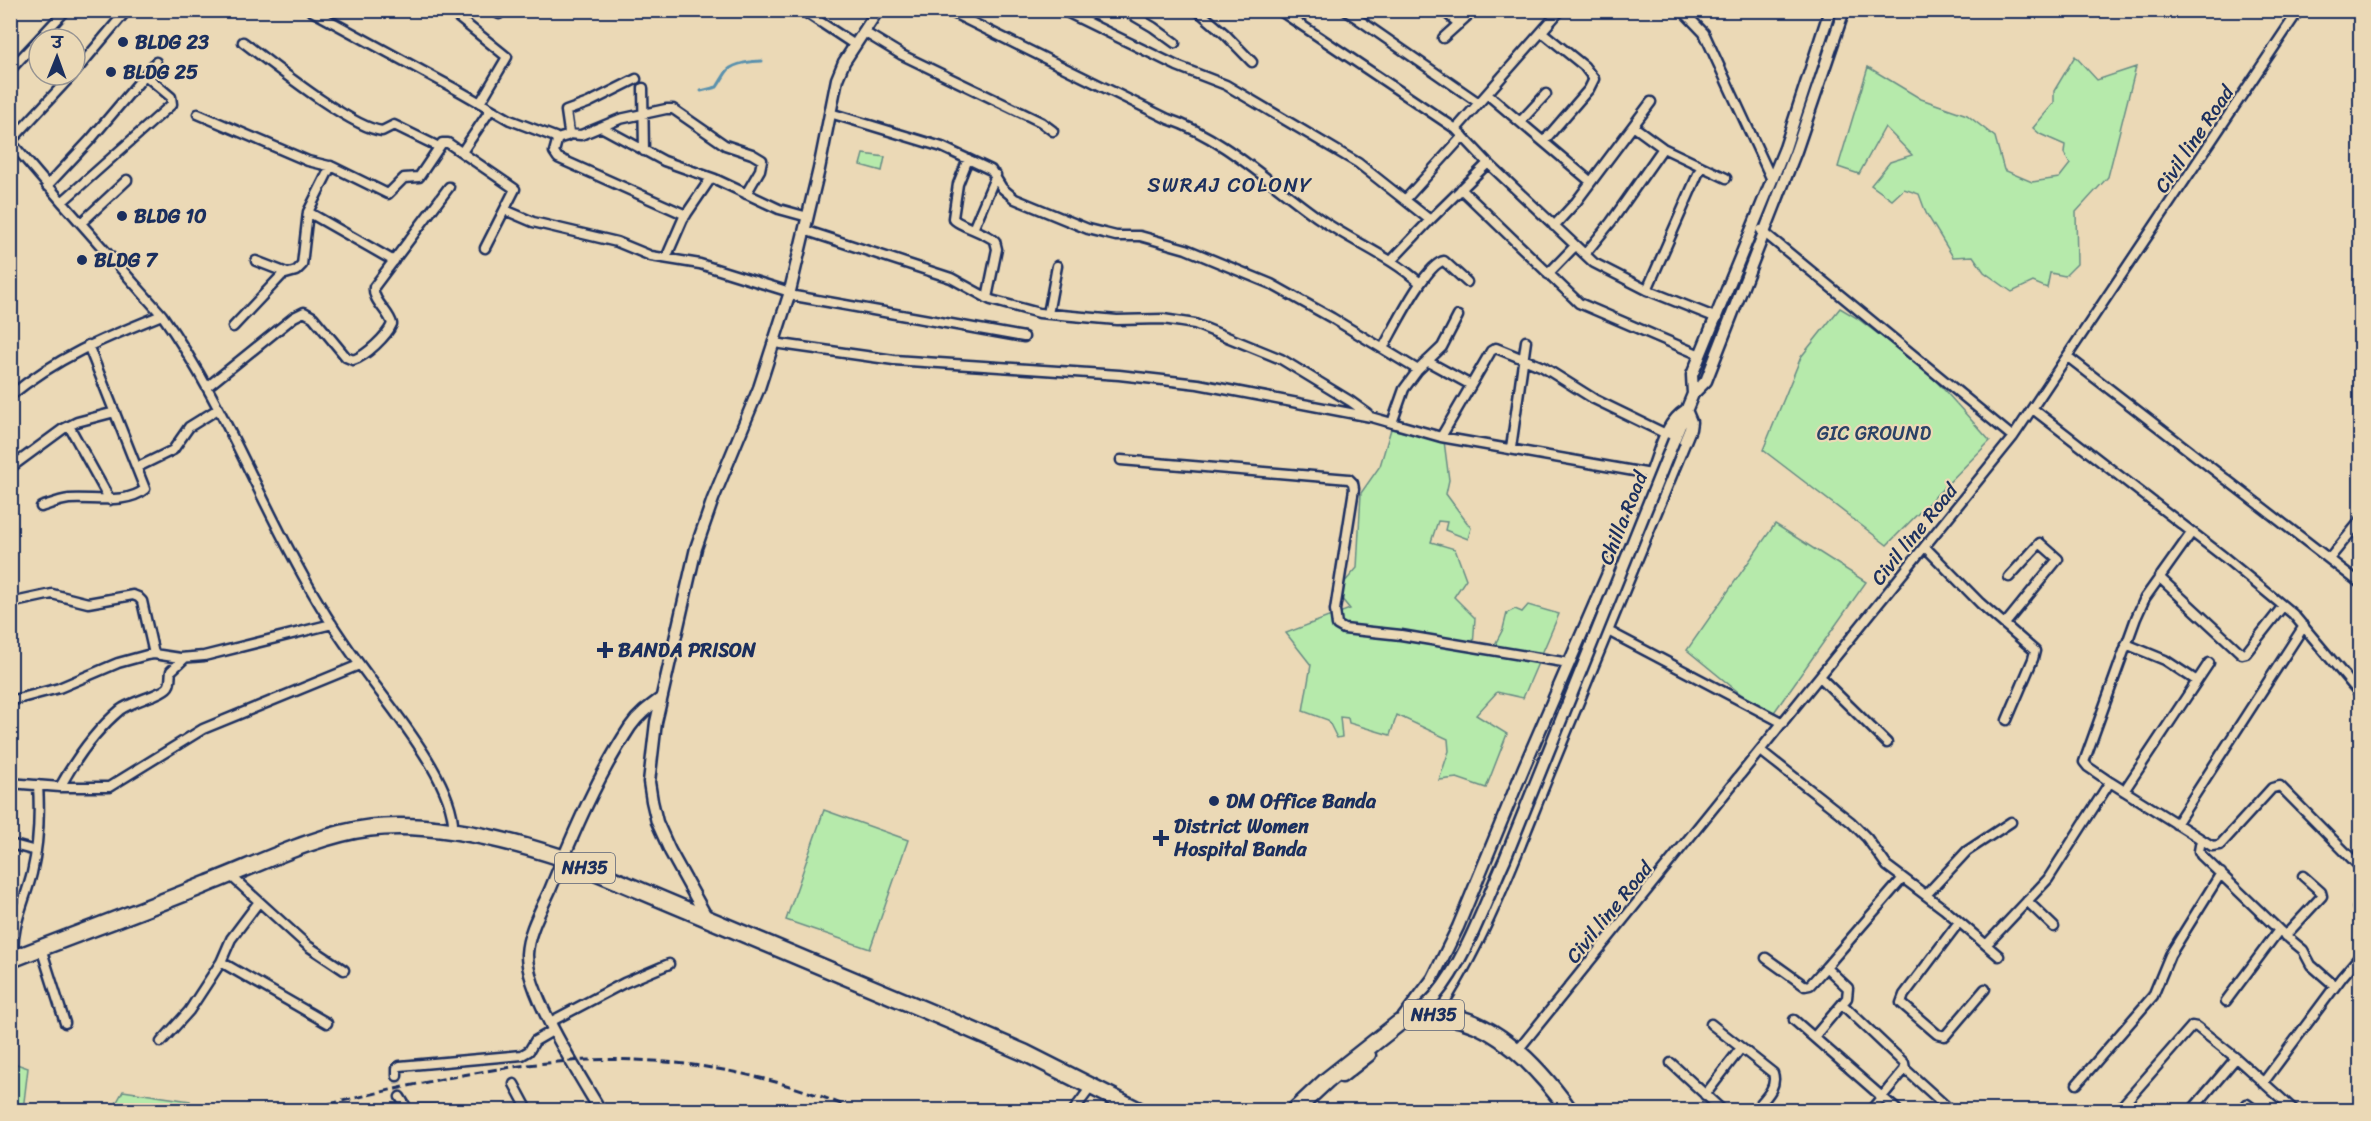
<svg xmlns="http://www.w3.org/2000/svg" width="2371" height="1121" viewBox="0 0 2371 1121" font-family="Sriracha,'Playpen Sans Deva',sans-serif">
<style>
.green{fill:#b6eaab;stroke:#688c84;stroke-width:1.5}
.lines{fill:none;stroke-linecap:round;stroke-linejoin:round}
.stream{stroke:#5a91ad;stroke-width:3}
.street-tunnel{stroke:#c1b7a4;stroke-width:8;stroke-dasharray:8 4;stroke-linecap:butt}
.street-casing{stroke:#1b2f5e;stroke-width:13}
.secondary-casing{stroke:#1b2f5e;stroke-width:15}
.highway-casing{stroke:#1b2f5e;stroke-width:20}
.street{stroke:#ebd9b6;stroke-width:8}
.secondary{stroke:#ebd9b6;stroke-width:10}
.highway{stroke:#ebd9b6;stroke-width:15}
.rail{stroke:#1b2f5e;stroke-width:3;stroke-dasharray:9 4.5;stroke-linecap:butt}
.secondary-bridge-casing{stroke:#1b2f5e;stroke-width:15;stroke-linecap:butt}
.secondary-bridge{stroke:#ebd9b6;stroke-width:10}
.poi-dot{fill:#1b2f5e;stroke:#ebd9b6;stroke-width:2}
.labels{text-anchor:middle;stroke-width:4.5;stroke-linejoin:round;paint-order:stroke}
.shield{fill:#ebd9b6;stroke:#596278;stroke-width:1.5}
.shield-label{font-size:18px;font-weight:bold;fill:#1b2f5e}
.poi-label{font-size:20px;font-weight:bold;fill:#1b2f5e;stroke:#ebd9b6;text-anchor:start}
.street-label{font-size:20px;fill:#1b2f5e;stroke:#ebd9b6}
.park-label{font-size:20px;fill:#2a4266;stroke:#ebd9b6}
.neighbourhood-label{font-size:21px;letter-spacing:1.5px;fill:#1b2f5e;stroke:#ebd9b6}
</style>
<rect width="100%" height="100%" fill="#ebd9b6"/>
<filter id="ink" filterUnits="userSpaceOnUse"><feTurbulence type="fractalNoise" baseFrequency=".0167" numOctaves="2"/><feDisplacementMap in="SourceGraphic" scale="12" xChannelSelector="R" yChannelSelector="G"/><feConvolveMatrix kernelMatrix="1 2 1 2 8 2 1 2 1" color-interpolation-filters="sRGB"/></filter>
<g filter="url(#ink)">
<path class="green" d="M2075,56L2097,80L2136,67L2108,177L2076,212L2077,264L2065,276L2050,273L2047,288L2033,282L2012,292L1984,272L1973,256L1953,257L1926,213L1919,194L1904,189L1892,200L1871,185L1890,162L1912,155L1885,127L1859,174L1838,167L1868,67L1921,99L1967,115L1995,137L2004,170L2032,182L2059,178L2070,164L2064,153L2065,145L2040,134L2033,128L2054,103V91Z
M863,154L885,157L882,171L860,165Z
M1840,308L1857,318L1929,373L1990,441L1887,545L1763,450L1801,357Z
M1391,429L1444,441L1449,480L1446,494L1471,528L1468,539L1445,530L1447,522L1438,521L1431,542L1455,549L1466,579L1454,597L1475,618L1473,647L1490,654L1503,629L1507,613L1515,609L1522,612L1528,605L1559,614L1523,698L1497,692L1476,715L1507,734L1486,788L1457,778L1439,780L1449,751L1448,739L1397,715L1390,735L1349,723L1348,718L1340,717L1342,737L1337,738L1328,720L1303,711L1311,665L1286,633L1350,609L1336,592L1357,568L1361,493L1380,466Z
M1775,524L1866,582L1770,718L1687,650Z
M824,810L908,840L870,949L786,920Z
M11,1062L28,1068L23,1110H11Z
M123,1091L190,1101L191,1110H92L114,1107Z"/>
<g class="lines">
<path class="stream" d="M701,91L717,87C721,81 724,75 728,70C735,63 753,61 762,61"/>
<path class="street-tunnel" d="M397,1076L400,1097"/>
<defs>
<path id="street" d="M310,10L461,92L510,120L555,137L557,141L554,152L558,158L686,215
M449,10L507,57L480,103
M494,10L499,14
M802,10L855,45
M947,10L1168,119C1225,138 1271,185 1320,219C1353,242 1390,256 1420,283
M1062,10L1177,66L1226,85L1358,163L1430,220
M1124,10L1153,27L1175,43
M1197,10L1225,34L1252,62
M1279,10L1456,129L1488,163L1594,263L1647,290L1717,318
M1345,10L1479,103
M1443,10L1459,24
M1682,10L1704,33L1772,180
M864,32L902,55L1041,122L1053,131
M1542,32L1584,66L1594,79L1589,89L1544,141
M1443,38L1474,10
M39,39L66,10
M243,42C271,63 351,128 382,131L394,125L439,147
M10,70L39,39
M75,72L127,10
M643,88L644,151
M1487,94L1591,182
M830,113L942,147L991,170L1002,188L1015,199L1088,229L1116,236H1140L1186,249L1271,284L1332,318L1418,370
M198,114L308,161L333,167L388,194L404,178L419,177L442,143H448L515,189L485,248
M1520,122L1546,94
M1633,126L1663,148L1726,178
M601,127L664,161L715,179L779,209L808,217
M1456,129L1558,13
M568,134L581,135L620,119L666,109H673L725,145L752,154L762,160L760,170L746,194
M557,139L567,136L569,132L566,111L588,103L636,79
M10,141L62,202L162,315C224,402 260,504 314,595C333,628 355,659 378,689C403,723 457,790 453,832
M11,141L72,75
M462,152L491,109
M968,159L958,184L953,218C957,225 985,232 995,241L997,249L987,298
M331,166L308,212L394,261
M47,186L90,140L156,62
M1461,189L1579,303L1700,355
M1405,200L1463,136
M62,202L172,104L171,97L145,75
M505,210L533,222L617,242L651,256L700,264L790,292
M81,223L127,180
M1554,226L1576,202L1651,102
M974,227L996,175
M804,230L951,278L991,300L1039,313L1117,320L1163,319L1195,324L1281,359L1350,401L1368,414
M1761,230L2013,437
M1585,254L1611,222L1663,148
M666,258L683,219L711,178
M1392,260L1430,220L1488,163
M256,261L287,273
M1548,274L1575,246
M1647,290L1701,167
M789,295L1024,337
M1048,314L1057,266
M233,327L282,275L296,271L302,265L308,212
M774,343L894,360L1119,375L1198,384L1371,417L1441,437L1491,351L1496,348L1543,367L1594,399L1666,434
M1383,348C1393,331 1426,263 1444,261L1467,282
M2068,357L2360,583
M1427,361L1471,385
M207,387L294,317L304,312L313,317L346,357L353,360C366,356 387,336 392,324C389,311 372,301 374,287L449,187
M10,396C59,356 105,338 162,315
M2033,409L2224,557L2293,614L2360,694
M1392,423L1404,389L1418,370L1442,347L1458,316
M69,426L110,500
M1441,437L1651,474
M1511,448L1526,341
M1121,460L1349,479L1353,483L1354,489L1335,610L1337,625L1344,629L1401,635L1569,663
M138,467L173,450L189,427L218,409
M10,468L63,429L77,422L115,412
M41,507C50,504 60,500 69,499C91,497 127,505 145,489L88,345
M2192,532L2145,598L2136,618L2084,762L2088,767L2110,782L2212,846L2220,845L2272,788L2280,786L2360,867
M1925,547L1980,603L2035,651L2033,659L2007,720
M2329,559L2360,521
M2159,577L2242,654L2246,653L2283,606
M10,603L52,594L88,603L133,595L138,597L142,601L154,654
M2005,624L2058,559L2040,543L2009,577
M1608,631L1783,723
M2126,644L2165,660L2197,681
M1820,677L1887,743
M10,701L59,688L118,663L147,655L154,654L180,658L204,656L332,624
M1761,751L1851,822L1867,838L1887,866L1944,909L1999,956
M10,783L60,787H109L203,729L359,665
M60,787C76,758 95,731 120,710C131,701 166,694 169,685C171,681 170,676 171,671L185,658
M2124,791L2209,663
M2176,824L2304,626
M2201,840L2199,851L2201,855L2279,930L2303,950L2311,965L2335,986
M10,844L36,851
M230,875L308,946L344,970
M1926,895L1967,851L2011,822
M2027,901L2054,927
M2360,903L2358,908L2360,914
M1959,922L1904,995L1901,1003L1937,1034L1945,1036L1985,989
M2285,936L2322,896L2321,892L2303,876
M1986,945L2048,879L2110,782
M41,948L65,1023
M1766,958L1805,986L1810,985L1826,967
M14,959C10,928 25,902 32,873C39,843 40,816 38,785
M221,962L327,1023
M2226,1001L2279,930
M1794,1020L1897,1110
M550,1022L624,983L669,964
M1711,1024L1773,1073C1778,1088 1764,1099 1755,1110
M1814,1037L1842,1004
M161,1042L189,1011L221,962L231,939L258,903
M1518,1050L2013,437L2299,10
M1671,1063L1722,1110
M1905,1069L1948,1108
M397,1076V1068L400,1066L522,1055L529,1051L535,1041L554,1030
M2263,1083L2342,977L2360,956
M514,1084L528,1110
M2077,1084L2153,996L2170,955L2221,873
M1705,1095L1741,1048
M400,1097L408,1110H435
M2247,1104L2255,1110
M2122,1106L2192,1026L2197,1027L2236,1058L2294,1110
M1074,1110L1091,1087
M1871,1110L1905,1069L1904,1063L1842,1004L1847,998L1848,988L1826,967L1903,878
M2192,1110L2236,1058"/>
<path id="secondary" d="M1693,394L1706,381L1796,151L1844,10
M1674,440L1693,394L1692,375L1785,148L1830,10
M707,918L670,851L657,822L652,801L649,782L656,722L696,548L713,499L759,388L789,295L819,169L837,79L844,62L878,10
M1399,1023L1433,978L1458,927L1524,767L1651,474C1660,451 1665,423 1686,410L1691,422L1690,429C1641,546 1594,664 1545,782C1513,861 1483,944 1435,1015
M1342,1077L1370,1055
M600,1110C580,1076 526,993 527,954C528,932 541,910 550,890C573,834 597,777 630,727C638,715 649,707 660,699"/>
<path id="highway" d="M10,960C75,934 142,911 207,884C256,865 318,834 370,828C432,821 505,839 563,858L951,1021L1025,1053L1138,1110
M1295,1110L1327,1080L1399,1023C1471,994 1531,1057 1569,1110"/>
</defs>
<use href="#street" class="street-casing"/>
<use href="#secondary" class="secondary-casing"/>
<use href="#highway" class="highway-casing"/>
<use href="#street" class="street"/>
<use href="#secondary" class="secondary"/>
<use href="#highway" class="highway"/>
<path class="rail" d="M303,1110C391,1090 480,1067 571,1061C666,1054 768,1072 855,1110"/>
<defs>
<path id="secondary-bridge" d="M1410,1021C1418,1012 1428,1004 1436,995C1465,961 1486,900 1505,859L1674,440"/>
</defs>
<use href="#secondary-bridge" class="secondary-bridge-casing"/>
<use href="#secondary-bridge" class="secondary-bridge"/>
</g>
</g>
<g class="poi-dot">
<circle cx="123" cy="42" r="6"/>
<circle cx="111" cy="72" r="6"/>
<circle cx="122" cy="216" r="6"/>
<circle cx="82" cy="260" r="6"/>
<path d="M602 641h6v6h6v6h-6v6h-6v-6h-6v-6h6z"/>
<circle cx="1214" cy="801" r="6"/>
<path d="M1158 829h6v6h6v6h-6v6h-6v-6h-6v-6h6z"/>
</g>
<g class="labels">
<g class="shield">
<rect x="555" y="853" width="60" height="30" rx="4.5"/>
<rect x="1404" y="1000" width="60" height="30" rx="4.5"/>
</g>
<g class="shield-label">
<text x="585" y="874">NH35</text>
<text x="1434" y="1021">NH35</text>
</g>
<g class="poi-label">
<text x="135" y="49">BLDG 23</text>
<text x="123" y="79">BLDG 25</text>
<text x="134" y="223">BLDG 10</text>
<text x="94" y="267">BLDG 7</text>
<text x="618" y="657">BANDA PRISON</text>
<text x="1226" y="808">DM Office Banda</text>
<text x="1174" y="833">District Women<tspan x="1174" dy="23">Hospital Banda</tspan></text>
</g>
<g class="street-label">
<text transform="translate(2194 139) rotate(-56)" y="7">Civil line Road</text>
<text transform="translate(1623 518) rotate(-68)" y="7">Chilla Road</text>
<text transform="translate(1914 534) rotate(-51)" y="7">Civil line Road</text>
<text transform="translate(1609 912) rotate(-51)" y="7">Civil line Road</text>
</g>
<g class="park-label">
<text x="1874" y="440">GIC GROUND</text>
</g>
<g class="neighbourhood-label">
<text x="1230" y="192">SWRAJ COLONY</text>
</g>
</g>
<rect width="2371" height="1121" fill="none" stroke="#ebd9b6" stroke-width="36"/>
<rect x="18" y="18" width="2335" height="1085" fill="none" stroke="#1b2f5e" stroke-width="2" filter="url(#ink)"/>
<g transform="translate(57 57) rotate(1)"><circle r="28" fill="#ebd9b6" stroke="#989593" stroke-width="1.5"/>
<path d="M0-4.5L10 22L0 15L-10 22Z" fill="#1b2f5e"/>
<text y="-9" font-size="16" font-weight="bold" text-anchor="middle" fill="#1b2f5e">उ</text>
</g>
</svg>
